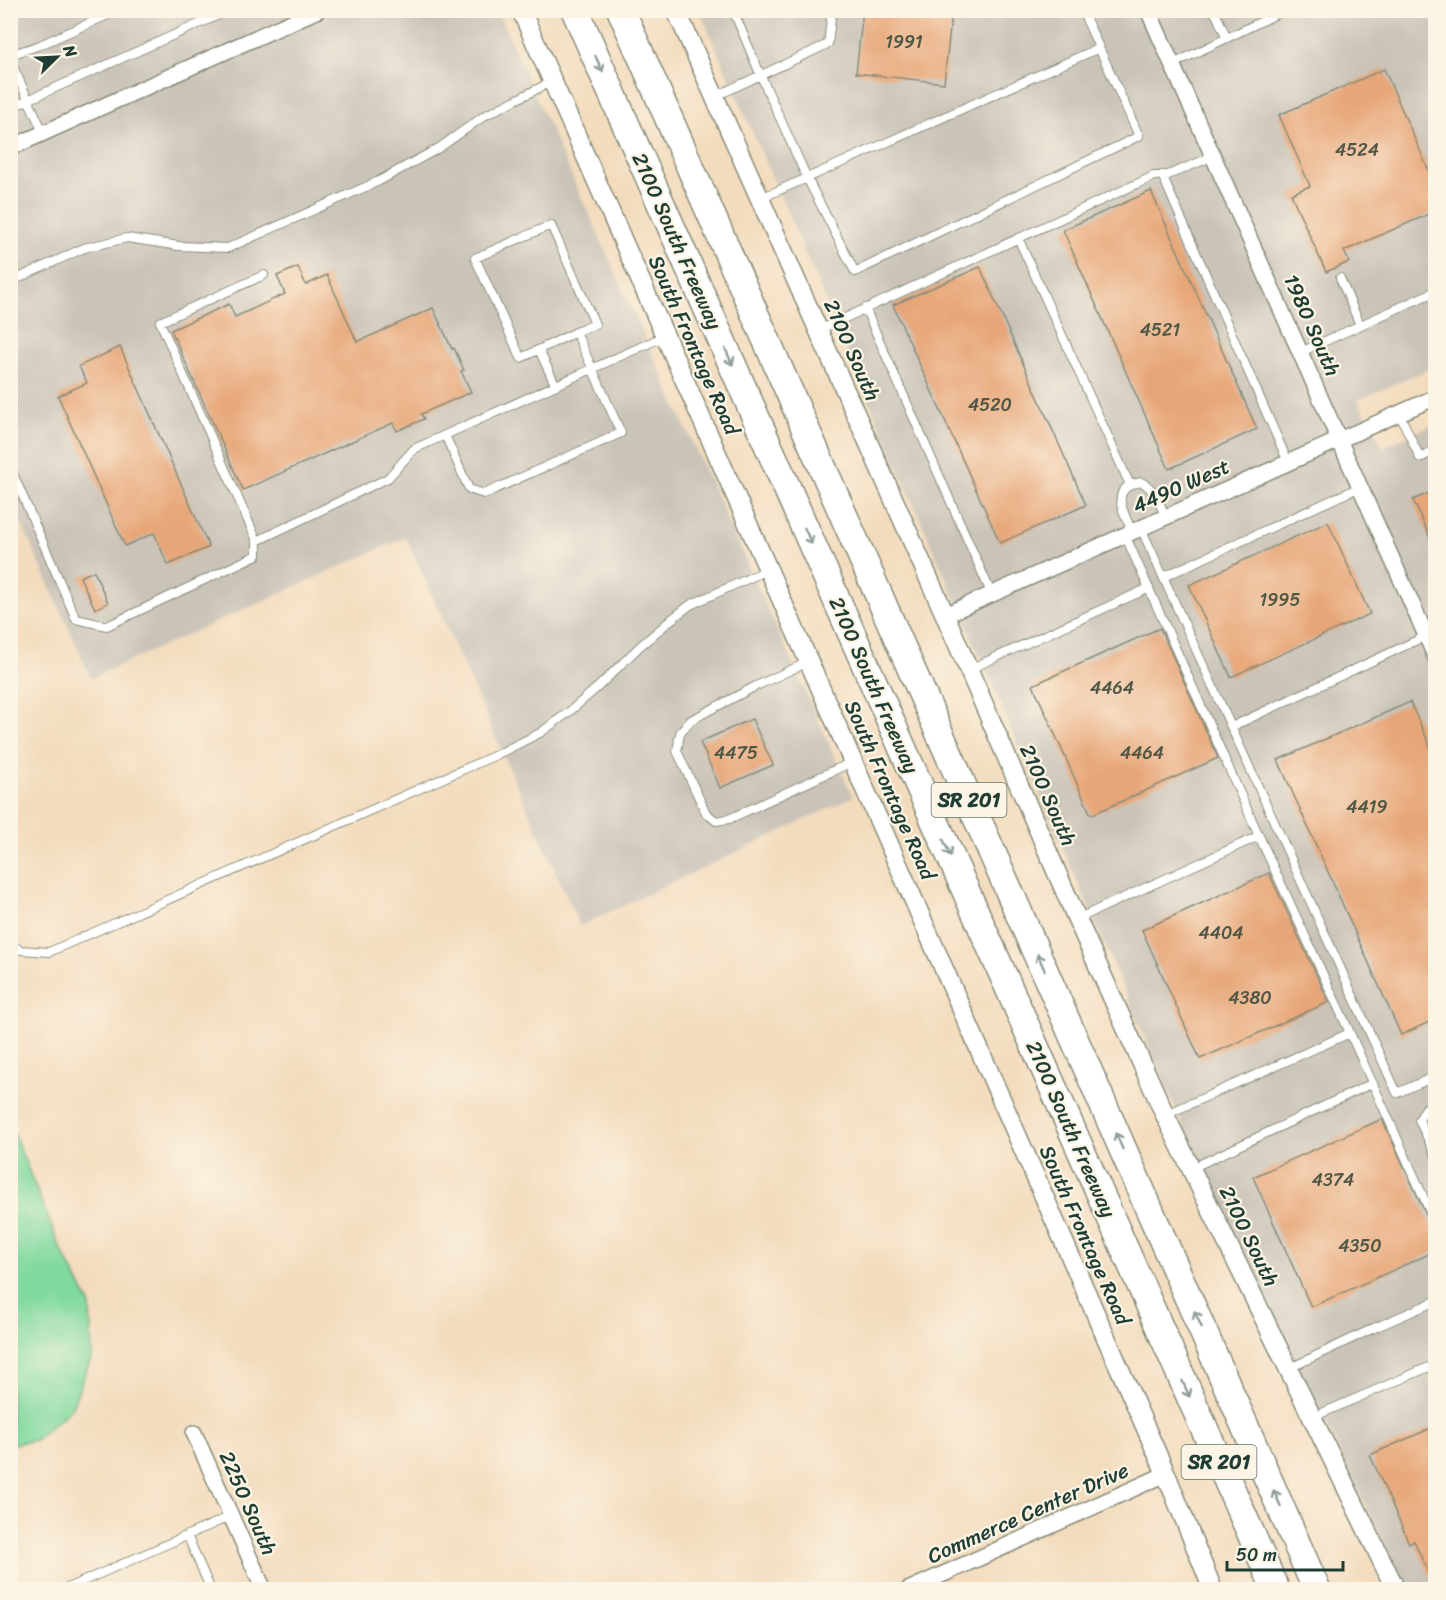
<svg xmlns="http://www.w3.org/2000/svg" width="1446" height="1600" viewBox="0 0 1446 1600" font-family="Sriracha,sans-serif">
<style>
.industrial{fill:#c9c3b8}
.green{fill:#80d99f;stroke:#508b6a;stroke-width:1.5}
.building{fill:#e7a677}
.lines{fill:none;stroke-linecap:round;stroke-linejoin:round}
.service-casing{stroke:#898c79;stroke-width:10}
.minor-casing{stroke:#898c79;stroke-width:18}
.tertiary-casing{stroke:#898c79;stroke-width:21}
.motorway-casing{stroke:#898c79;stroke-width:30}
.service{stroke:#fff;stroke-width:8}
.minor{stroke:#fff;stroke-width:15}
.tertiary{stroke:#fff;stroke-width:18}
.motorway{stroke:#fff;stroke-width:27}
.oneway{stroke:#8f9e9a}
.labels{text-anchor:middle;stroke-width:4.5;stroke-linejoin:round;paint-order:stroke}
.number-label{font-size:18px;fill:#515745}
.shield{fill:#fcf5e5;stroke:#617469;stroke-width:1.5}
.shield-label{font-size:20px;font-weight:bold;fill:#1f3d34}
.street-label{font-size:21px;fill:#1f3d34;stroke:#fcf5e5}
</style>
<rect width="100%" height="100%" fill="#fcf5e5"/>
<filter id="ink" filterUnits="userSpaceOnUse"><feTurbulence type="fractalNoise" baseFrequency=".0167" numOctaves="2"/><feDisplacementMap in="SourceGraphic" scale="12" xChannelSelector="R" yChannelSelector="G"/><feConvolveMatrix kernelMatrix="1 2 1 2 8 2 1 2 1" color-interpolation-filters="sRGB"/></filter>
<filter id="wash" filterUnits="userSpaceOnUse"><feTurbulence type="fractalNoise" baseFrequency=".008" numOctaves="4" result="noise"/><feDisplacementMap in="SourceGraphic" scale="24" xChannelSelector="R" yChannelSelector="G"/><feGaussianBlur stdDeviation="1.35" result="paint"/><feColorMatrix in="noise" values="0 0 0 0 0 0 0 0 0 0 0 0 0 0 0 0 0 1.4 0 .05"/><feComposite in="paint" operator="in"/></filter>
<g filter="url(#wash)">
<rect width="100%" height="100%" fill="#f3dcbe"/>
<path class="industrial" d="M10,11H497L853,797L580,926L406,537L91,678L11,500Z
M700,11H1435V366L1358,400L1383,447L1435,424V1589H1406L1214,1197Z"/>
<path class="green" d="M10,1125L60,1247L90,1304L92,1356L71,1409L35,1440L11,1444Z"/>
<g id="blocks">
<path class="building" d="M863,10H952L944,83L856,73Z
M1384,69L1436,187V211L1344,251L1349,262L1326,272L1291,194L1310,186L1279,115Z
M1151,191L1257,429L1169,469L1063,230Z
M298,267L306,285L327,275L357,342L433,308L452,349L454,348L464,370L461,371L471,392L421,414L424,419L397,431L393,423L243,490L171,330L229,304L235,317L285,294L277,276Z
M980,267L1086,505L1000,543L893,305Z
M120,347L209,547L168,565L154,533L125,546L58,396L87,383L79,366Z
M1436,490V551L1413,500Z
M1328,522L1370,614L1231,677L1189,585Z
M94,571L108,603L95,609L80,577Z
M1160,628L1218,758L1091,815L1033,685Z
M1410,702L1436,759V1019L1401,1035L1278,760Z
M752,719L773,765L720,788L700,742Z
M1269,873L1329,1002L1200,1059L1142,930Z
M1382,1119L1436,1236V1251L1311,1307L1253,1177Z
M1436,1426V1589L1414,1541L1409,1543L1370,1455Z"/>
</g>
</g>
<g filter="url(#ink)">
<use href="#blocks" fill-opacity="0" stroke="#898c79" stroke-width="1.5"/>
<g class="lines">
<defs>
<path id="service" d="M733,10L761,76L807,178L761,198
M1082,10L1139,136L855,272L807,178L1099,48
M1214,10L1227,38
M10,55L40,45L119,10
M10,60L44,134
M1173,64L1285,10
M716,96L828,44L832,10
M10,108L230,10
M1162,175L1288,462
M1018,238L1130,485
M264,275L160,322L257,541L388,478L414,449L445,435
M1340,278L1360,325
M10,282L84,248L127,238L179,246L228,248L379,181L439,148L484,116L551,82
M865,308L992,595
M819,330L1154,176L1168,175L1214,156
M576,332L521,358L475,258L551,225L595,324L576,332L621,433L484,494L469,489L445,435L665,336
M539,350L555,384
M1301,352L1436,291
M1399,413L1420,458L1436,450
M10,467L76,619L107,626L257,555V541
M1141,528L1397,1093L1436,1076
M1132,531C1123,511 1108,488 1141,482C1155,488 1159,504 1166,517
M1125,535L1259,836L1350,1033L1436,1225
M1163,577L1360,487
M808,662L756,686L691,720L680,733L677,751L706,813L716,821L729,819L852,762
M970,669L1149,588
M1231,727L1426,636
M1077,919L1259,836
M10,945L21,950L49,952L496,755L540,733L569,712L599,686L639,647L672,619L690,605L767,570
M1436,1103L1426,1108L1419,1120L1436,1156
M1165,1115L1350,1033
M1192,1168L1373,1083
M1290,1368L1372,1329L1436,1301
M1313,1417L1436,1364
M187,1535L211,1590
M63,1590L231,1516"/>
<path id="minor" d="M1148,10L1436,658
M10,148L318,10
M945,615L1436,397
M194,1433L264,1590
M908,1590L1166,1474"/>
<path id="tertiary" d="M521,10L809,662L1166,1474L1213,1590
M676,10L945,615L1077,919L1165,1115L1396,1590"/>
<path id="motorway" d="M575,10L1276,1590
M621,10L1317,1590"/>
</defs>
<use href="#service" class="service-casing"/>
<use href="#minor" class="minor-casing"/>
<use href="#tertiary" class="tertiary-casing"/>
<use href="#motorway" class="motorway-casing"/>
<use href="#service" class="service"/>
<use href="#minor" class="minor"/>
<use href="#tertiary" class="tertiary"/>
<use href="#motorway" class="motorway"/>
</g>
<defs><path id="oneway-shaft" d="M-6 0H5M1.5-3L5.5 0L1.5 3" fill="none" stroke-width="1.6" stroke-linecap="round" stroke-linejoin="round" transform="scale(1.5)"/></defs>
<g class="oneway">
<use href="#oneway-shaft" transform="translate(599 64) rotate(66)"/>
<use href="#oneway-shaft" transform="translate(729 357) rotate(66)"/>
<use href="#oneway-shaft" transform="translate(808 536) rotate(66)"/>
<use href="#oneway-shaft" transform="translate(947 848) rotate(66)"/>
<use href="#oneway-shaft" transform="translate(1041 962) rotate(-114)"/>
<use href="#oneway-shaft" transform="translate(1119 1141) rotate(-114)"/>
<use href="#oneway-shaft" transform="translate(1198 1319) rotate(-114)"/>
<use href="#oneway-shaft" transform="translate(1186 1389) rotate(66)"/>
<use href="#oneway-shaft" transform="translate(1277 1498) rotate(-114)"/>
</g>
</g>
<g class="labels">
<g class="number-label">
<text x="904" y="48">1991</text>
<text x="1357" y="156">4524</text>
<text x="1160" y="336">4521</text>
<text x="990" y="411">4520</text>
<text x="1280" y="606">1995</text>
<text x="1112" y="694">4464</text>
<text x="736" y="759">4475</text>
<text x="1142" y="759">4464</text>
<text x="1367" y="813">4419</text>
<text x="1221" y="939">4404</text>
<text x="1250" y="1004">4380</text>
<text x="1333" y="1186">4374</text>
<text x="1360" y="1252">4350</text>
</g>
<g class="shield">
<rect x="931.5" y="783" width="75" height="34" rx="4.5"/>
<rect x="1181.5" y="1445" width="75" height="34" rx="4.5"/>
</g>
<g class="shield-label">
<text x="969" y="807">SR 201</text>
<text x="1219" y="1469">SR 201</text>
</g>
<g class="street-label">
<text transform="translate(677 241) rotate(66)" y="7">2100 South Freeway</text>
<text transform="translate(1312 325) rotate(66)" y="7">1980 South</text>
<text transform="translate(694 345) rotate(66)" y="7">South Frontage Road</text>
<text transform="translate(852 350) rotate(66)" y="7">2100 South</text>
<text transform="translate(1181 486) rotate(-24)" y="7">4490 West</text>
<text transform="translate(874 685) rotate(66)" y="7">2100 South Freeway</text>
<text transform="translate(890 790) rotate(66)" y="7">South Frontage Road</text>
<text transform="translate(1048 795) rotate(66)" y="7">2100 South</text>
<text transform="translate(1071 1129) rotate(66)" y="7">2100 South Freeway</text>
<text transform="translate(1085 1235) rotate(66)" y="7">South Frontage Road</text>
<text transform="translate(1249 1236) rotate(64)" y="7">2100 South</text>
<text transform="translate(248 1503) rotate(66)" y="7">2250 South</text>
<text transform="translate(1028 1513) rotate(-24)" y="7">Commerce Center Drive</text>
</g>
</g>
<rect width="1446" height="1600" fill="none" stroke="#fcf5e5" stroke-width="36"/>
<g transform="translate(57 57) rotate(66)" stroke="#fcf5e5" stroke-width="4.5" paint-order="stroke">
<path d="M0-4.5L10 22L0 15L-10 22Z" fill="#1f3d34"/>
<text y="-9" font-size="16" font-weight="bold" text-anchor="middle" fill="#1f3d34">N</text>
</g>
<path d="M1227 1561v9h116v-9" fill="none" stroke="#1f3d34" stroke-width="3"/>
<text x="1236" y="1561" font-size="18" fill="#1f3d34" stroke="#fcf5e5" stroke-width="4.5" paint-order="stroke">50 m</text>
</svg>
